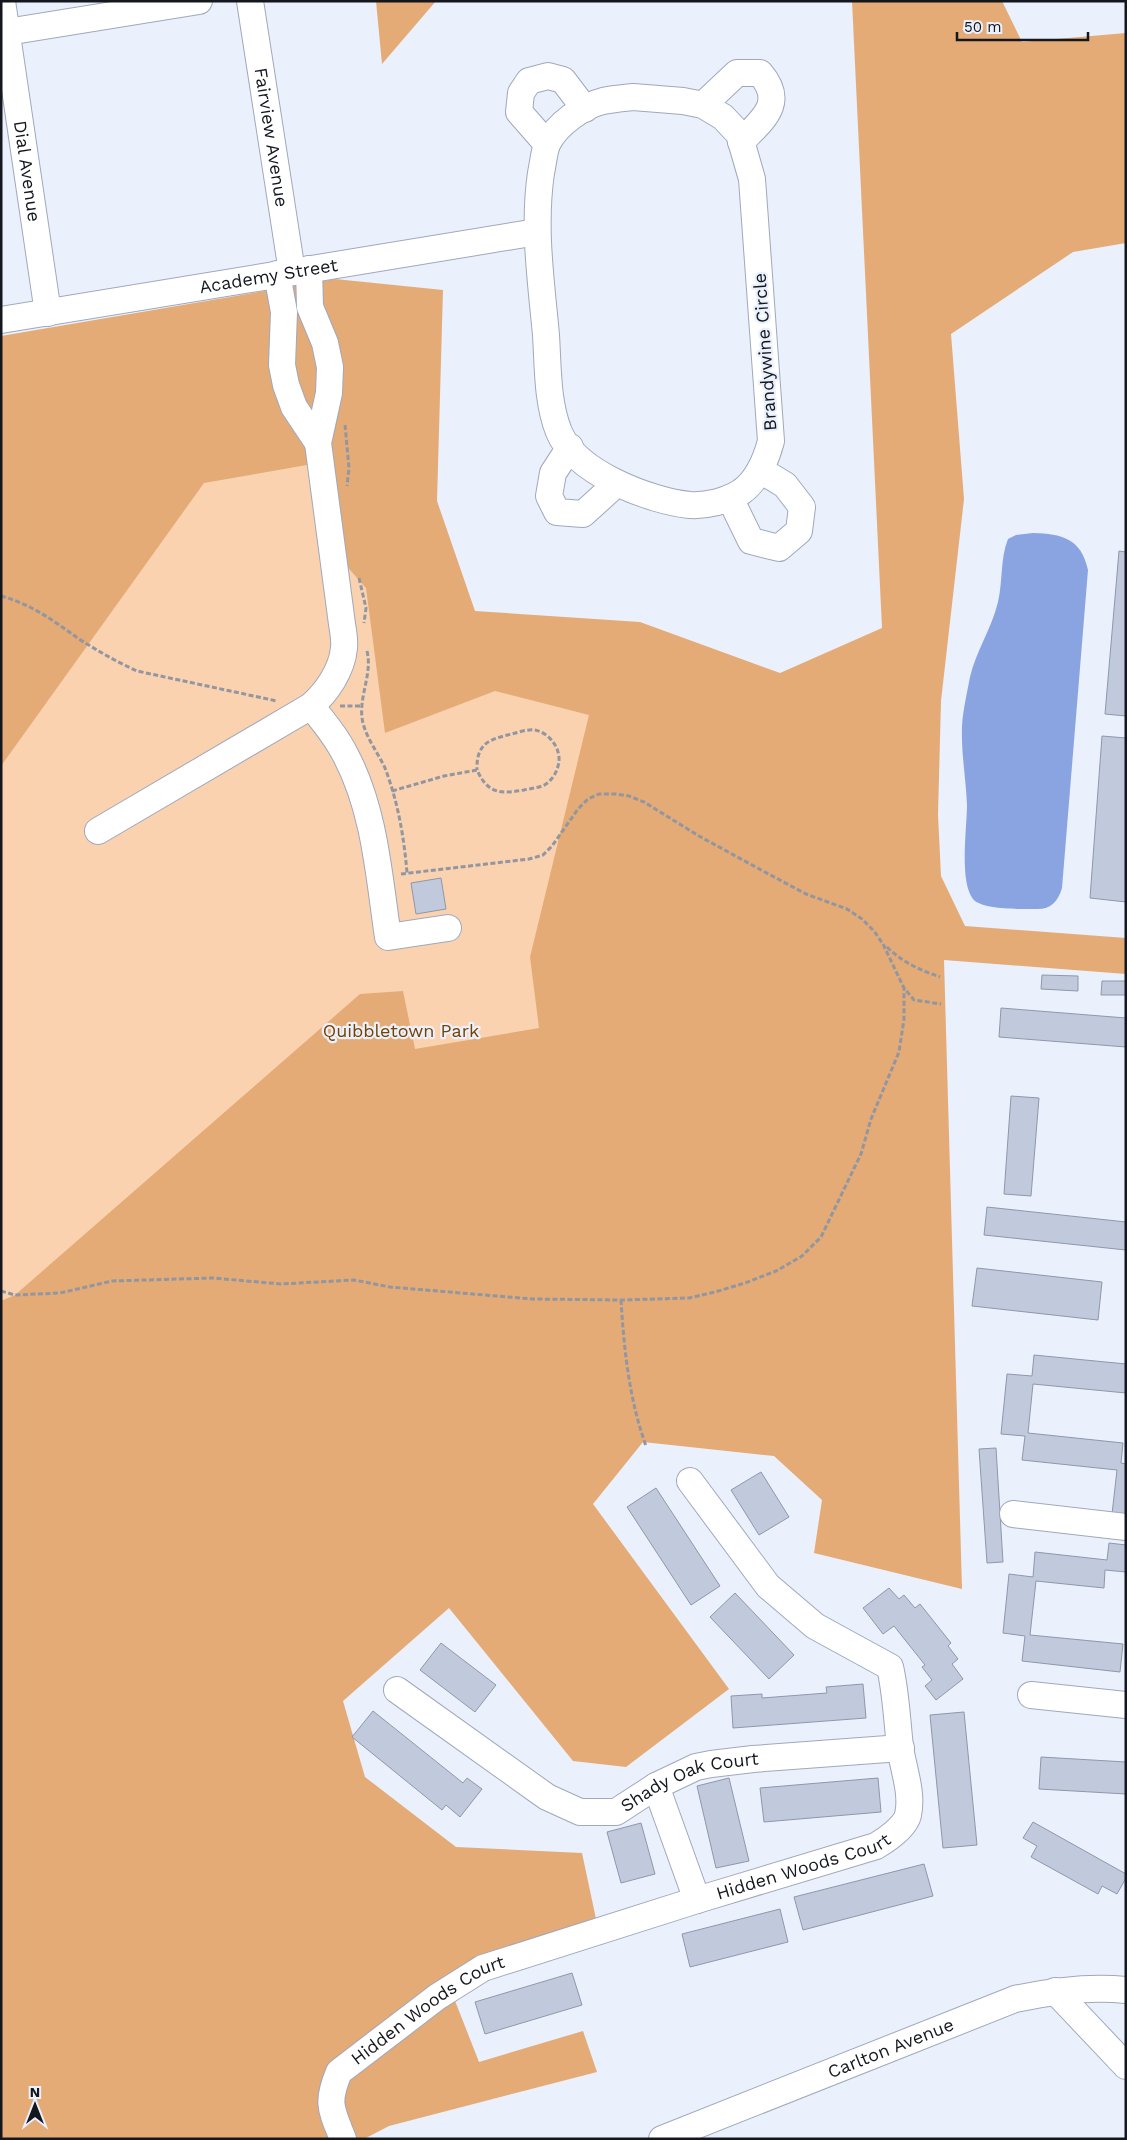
<svg xmlns="http://www.w3.org/2000/svg" width="1127" height="2140" viewBox="0 0 1127 2140" font-family="'Work Sans',sans-serif">
<style>
.green{fill:#fad2b0}
.forest{fill:#e4ab77}
.water{fill:#89a4e1}
.building{fill:#c1c9dd;stroke:#8f97aa}
.lines{fill:none;stroke-linecap:round;stroke-linejoin:round}
.minor-casing{stroke:#a0a8bb;stroke-width:28}
.path{stroke:#9196a0;stroke-width:3;stroke-dasharray:5 2.5;stroke-linecap:butt}
.minor{stroke:#fff;stroke-width:26}
.labels{text-anchor:middle;stroke-width:4.5;stroke-linejoin:round;paint-order:stroke}
.street-label{font-size:18px;fill:#14171e;stroke:#eaf0fc}
.park-label{font-size:18px;fill:#764200;stroke:#eaf0fc}
</style>
<rect width="100%" height="100%" fill="#eaf0fc"/>
<path class="green" d="M413,306L454,636L897,690L918,1423L1,1435V354Z"/>
<path class="forest" d="M376,1H436L382,64Z
M852,1H1002L1022,42L1126,33V243L1073,252L951,334L964,499L941,701L938,815L941,876L965,926L1126,938V974L944,960L962,1589L814,1553L822,1500L774,1456L643,1442L593,1504L729,1689L626,1767L573,1761L449,1608L343,1701L365,1777L456,1847L582,1853L599,1933L450,1988L479,2062L583,2031L597,2072L389,2126L364,2139H1V1301L15,1295L360,994L403,991L415,1049L539,1028L530,957L589,715L495,691L385,733L366,588L343,562L324,462L204,483L1,766V336L335,279L443,290L437,501L475,611L640,622L780,673L882,628Z"/>
<path class="water" d="M1033,533C1062,534 1081,538 1088,570L1062,888C1058,902 1050,910 1035,909C1021,909 982,910 973,899C959,881 967,828 967,805C966,779 961,753 962,726C963,710 967,693 970,677C976,651 992,628 998,602C1003,581 1000,559 1008,539L1016,535Z"/>
<path class="building" d="M1119,551L1126,552V716L1105,714Z
M1102,736L1126,738V902L1090,898Z
M441,878L446,909L416,914L411,883Z
M1042,975L1078,976V991L1041,989Z
M1102,981H1126V995H1101Z
M1001,1008L1126,1018V1047L999,1037Z
M1011,1096L1039,1098L1031,1196L1004,1194Z
M987,1207L1126,1222V1250L984,1235Z
M977,1268L1102,1282L1098,1320L972,1306Z
M1034,1355L1126,1364V1393L1033,1384L1028,1433L1123,1443L1121,1463L1126,1464V1515L1112,1514L1117,1470L1022,1460L1025,1436L1001,1434L1007,1374L1032,1376Z
M996,1448L1003,1562L987,1563L979,1449Z
M761,1472L789,1517L759,1535L731,1490Z
M656,1488L720,1586L691,1605L627,1507Z
M1109,1543L1126,1545V1572L1105,1570L1104,1588L1036,1581L1030,1635L1123,1644L1120,1672L1022,1661L1025,1636L1003,1633L1009,1574L1033,1577L1035,1552L1107,1560Z
M889,1588L899,1599L904,1595L915,1608L920,1604L951,1643L948,1646L958,1659L952,1664L963,1679L936,1700L925,1686L932,1680L922,1667L925,1665L894,1626L883,1634L863,1608Z
M735,1593L794,1655L769,1679L710,1617Z
M441,1643L496,1685L475,1712L420,1670Z
M863,1684L866,1718L733,1728L731,1696L762,1694V1698L827,1693L826,1687Z
M373,1711L463,1783L467,1778L482,1789L460,1817L446,1805L442,1810L352,1737Z
M964,1712L977,1845L943,1848L930,1715Z
M1041,1757L1126,1762V1794L1039,1789Z
M729,1778L749,1861L716,1868L697,1786Z
M878,1778L881,1812L764,1822L760,1788Z
M1033,1822L1126,1874V1878L1117,1894L1102,1886L1098,1894L1031,1857L1037,1846L1023,1838Z
M641,1823L655,1874L621,1883L607,1832Z
M924,1864L933,1896L803,1930L794,1897Z
M780,1909L788,1942L690,1967L682,1934Z
M572,1973L582,2005L485,2034L475,2002Z"/>
<g class="lines">
<defs>
<g id="minor">
<path id="s1" d="M2,1L48,313"/>
<path id="s2" d="M250,1L292,272"/>
<path d="M1,33L199,1"/>
<path d="M633,97L683,101L703,105L723,117L739,134L752,179L771,441C766,460 758,480 741,492C727,501 707,506 690,505C650,501 576,473 559,432C547,403 548,366 546,335C541,281 533,227 541,173C543,164 544,152 547,144C557,124 583,106 603,101C613,99 624,98 633,97Z"/>
<path d="M703,105L737,73H760C786,103 763,119 741,142"/>
<path d="M547,144L519,112L521,93L529,81L548,76L563,80L585,109"/>
<path d="M277,274L284,312L282,365L286,385L294,407L318,443"/>
<path id="s3" d="M1,320L537,232"/>
<path d="M570,447L553,473L549,496L557,512L583,514L616,484"/>
<path d="M730,498L751,541L779,548L799,531L802,507L785,485L760,470"/>
<path d="M311,706C324,722 337,738 346,756C375,811 379,877 388,937L448,928"/>
<path d="M98,831L311,706C327,692 342,670 344,648C345,640 343,631 342,624L318,443L329,393L330,367L325,343L310,307L309,269"/>
<path d="M1013,1514L1126,1527"/>
<path id="s4" d="M397,1690L547,1797L580,1812H616L656,1786L696,1767L711,1764L753,1759L901,1748"/>
<path d="M1031,1695L1126,1705"/>
<path d="M656,1786L697,1900"/>
<path d="M1055,1991L1126,2066"/>
<path id="s5" d="M343,2139C331,2109 326,2103 339,2072L437,1997L483,1968L697,1900L876,1846C886,1840 905,1827 908,1815C913,1793 903,1768 900,1747C897,1720 896,1693 890,1667L815,1626L768,1586L690,1481"/>
<path id="s6" d="M662,2139L1015,1999C1052,1991 1088,1986 1126,1990"/>
</g>
</defs>
<use href="#minor" class="minor-casing"/>
<path class="path" d="M345,425L349,468L347,486
M359,578L366,608L364,623
M1,596C31,604 54,621 79,639C98,651 117,662 137,671L277,701
M367,651C373,675 357,699 363,723C367,739 378,753 385,768C398,802 404,837 407,873
M340,706H362
M392,791L444,776L477,770C488,794 500,794 524,790C532,788 540,788 546,784C554,778 558,770 559,761C560,747 549,733 535,730C528,729 519,732 512,734C490,739 476,743 477,770
M401,874L529,859L543,855L552,846L578,809L588,799L599,794H616L629,796L644,802L699,836L763,871L806,894L847,909L862,919L874,931L883,944L904,988L914,1000L941,1004
M887,947C902,962 920,970 940,977
M1,1291L15,1295L60,1293L112,1281L213,1278L281,1284L354,1280L390,1287L532,1299L621,1300L689,1298L715,1292L745,1283L776,1271L802,1256L821,1237L861,1154L871,1119L899,1052L904,1019V988
M621,1300C624,1349 629,1399 646,1446"/>
<use href="#minor" class="minor"/>
</g>
<g class="labels">
<g class="street-label">
<text dy="6" stroke="none"><textPath href="#s2" startOffset="138">Fairview Avenue</textPath></text>
<text dy="6" stroke="none"><textPath href="#s1" startOffset="172">Dial Avenue</textPath></text>
<text dy="6" stroke="none"><textPath href="#s3" startOffset="271">Academy Street</textPath></text>
<text transform="translate(765 352) rotate(-94)" y="6">Brandywine Circle</text>
<text dy="6" stroke="none"><textPath href="#s4" startOffset="338">Shady Oak Court</textPath></text>
<text dy="6" stroke="none"><textPath href="#s5" startOffset="584">Hidden Woods Court</textPath></text>
<text dy="6" stroke="none"><textPath href="#s5" startOffset="179">Hidden Woods Court</textPath></text>
<text dy="6" stroke="none"><textPath href="#s6" startOffset="246">Carlton Avenue</textPath></text>
</g>
<g class="park-label">
<text x="401" y="1037">Quibbletown Park</text>
</g>
</g>
<rect width="1127" height="2140" fill="none" stroke="#14171e" stroke-width="5"/>
<g transform="translate(35 2105)" stroke="#eaf0fc" stroke-width="4" paint-order="stroke">
<path d="M0-4L9 19L0 12L-9 19Z" fill="#14171e"/>
<text y="-8" font-size="14" font-weight="bold" text-anchor="middle" fill="#14171e">N</text>
</g>
<path d="M957 32v8h131v-8" fill="none" stroke="#14171e" stroke-width="2.5"/>
<text x="964" y="32" font-size="15" fill="#14171e" stroke="#eaf0fc" stroke-width="4" paint-order="stroke">50 m</text>
</svg>
